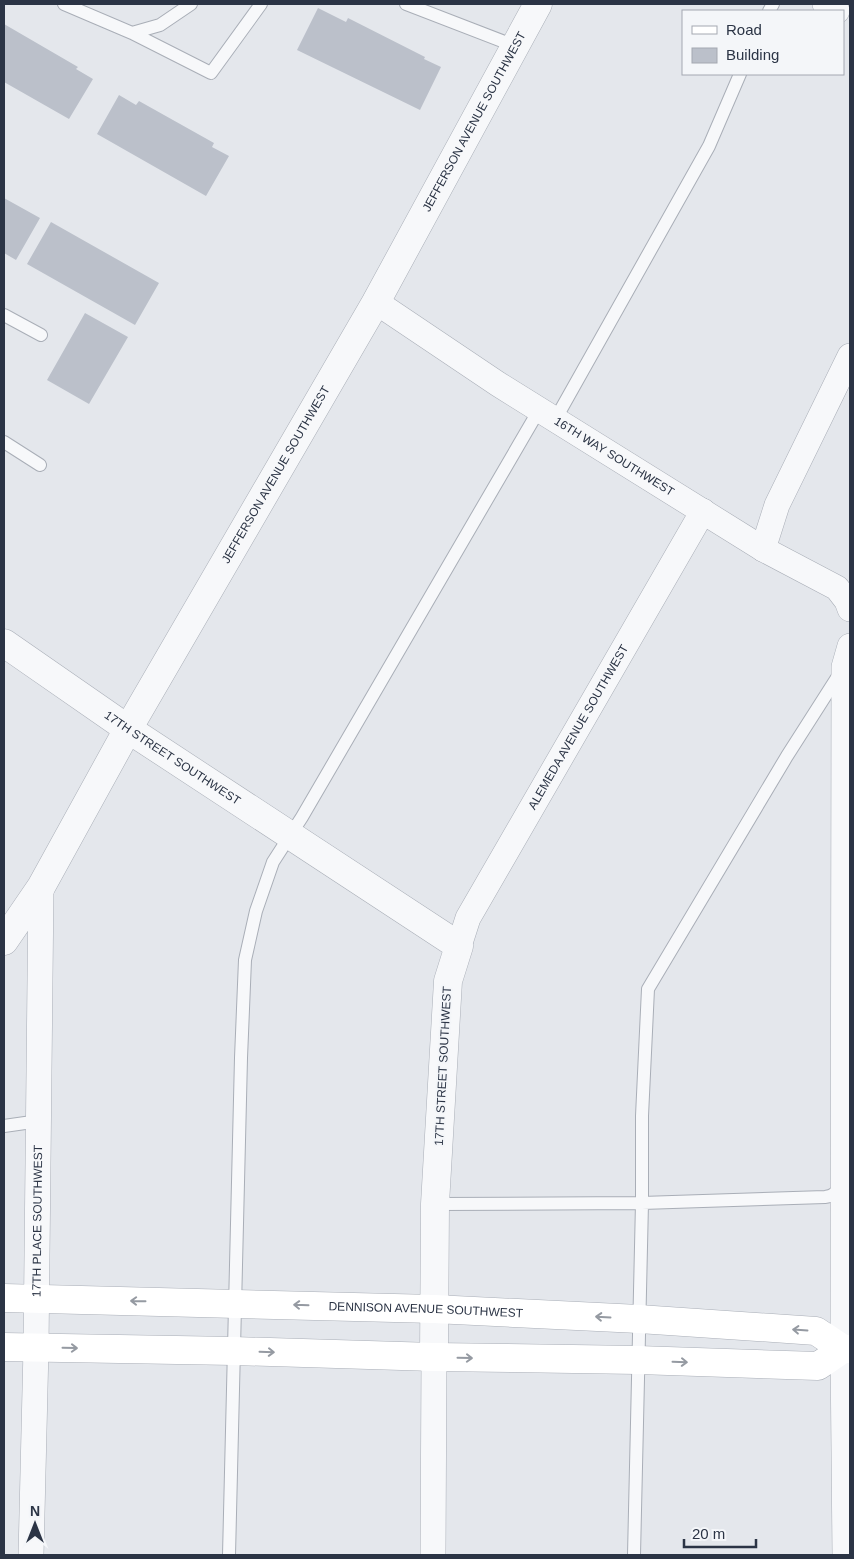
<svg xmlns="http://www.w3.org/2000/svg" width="854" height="1559" viewBox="0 0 854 1559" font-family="Arial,sans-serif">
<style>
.building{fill:#bbc0ca}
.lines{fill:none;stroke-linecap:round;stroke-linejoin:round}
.service-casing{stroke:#a9aeb7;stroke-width:14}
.minor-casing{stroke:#a9aeb7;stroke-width:26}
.tertiary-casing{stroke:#a9aeb7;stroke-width:29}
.secondary-casing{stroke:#a9aeb7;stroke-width:29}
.service{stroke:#f7f8fa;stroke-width:12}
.minor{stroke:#f7f8fa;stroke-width:25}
.tertiary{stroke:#f7f8fa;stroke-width:28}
.secondary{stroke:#fff;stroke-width:28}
.oneway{stroke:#959aa2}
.labels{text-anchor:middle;stroke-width:4;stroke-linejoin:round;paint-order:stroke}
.street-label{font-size:12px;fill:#2b3445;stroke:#f4f6f9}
</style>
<rect width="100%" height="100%" fill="#e4e7ec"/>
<path class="building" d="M318,8L346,22L348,18L425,57L424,59L441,67L420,110L297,50Z
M4,24L78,67L76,69L93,79L69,119L4,82Z
M119,95L136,105L139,101L214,143L212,147L229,156L206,196L97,134Z
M4,198L40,218L16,260L4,253Z
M51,222L159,283L135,325L27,264Z
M85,313L128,337L89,404L47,380Z"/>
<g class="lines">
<defs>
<path id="service" d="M64,4L132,33L160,25L191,4
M406,4L515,46
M769,11L773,4
M132,33L211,73L261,4
M4,315L41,335
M555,420L709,146L740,74
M4,442L40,465
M4,1126L39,1121
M435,1204L642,1203L825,1197C834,1196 837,1192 840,1184
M229,1555L241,1058L245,960L256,911L273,862L302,817L539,410
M634,1555L642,1203V1116L648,989L787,756L840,673"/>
<g id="minor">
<path d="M825,4L837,11"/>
<path id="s1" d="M376,302L498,384L763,549L837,588L847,601L850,609"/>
<path d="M763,549L777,505L850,356"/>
<path id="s2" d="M459,946L468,918L703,511"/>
<path id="s3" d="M31,1555L36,1348L41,887"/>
<path d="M433,1555L434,1357"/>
<path d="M845,1555L843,1349L844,667L850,646"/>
</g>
<g id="tertiary">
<path id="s4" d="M4,643L128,729L459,946L448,981L435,1204L434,1357"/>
<path id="s5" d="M4,941L41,887L128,729L376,302L538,4"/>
</g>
<g id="secondary">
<path id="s6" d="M4,1298L434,1309L639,1319L816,1331L843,1349H850"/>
<path d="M4,1347L234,1351L434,1357L638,1360L818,1366L843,1349"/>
</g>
</defs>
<use href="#service" class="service-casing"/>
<use href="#minor" class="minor-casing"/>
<use href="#tertiary" class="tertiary-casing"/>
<use href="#secondary" class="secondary-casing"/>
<use href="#service" class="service"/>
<use href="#minor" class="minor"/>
<use href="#tertiary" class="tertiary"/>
<use href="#secondary" class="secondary"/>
</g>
<defs><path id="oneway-shaft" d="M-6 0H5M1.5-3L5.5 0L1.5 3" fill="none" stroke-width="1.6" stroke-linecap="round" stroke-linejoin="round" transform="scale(1.25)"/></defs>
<g class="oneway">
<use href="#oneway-shaft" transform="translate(138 1301) rotate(-179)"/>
<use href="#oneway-shaft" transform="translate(301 1305) rotate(-178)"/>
<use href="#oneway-shaft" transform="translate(603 1317) rotate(-177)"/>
<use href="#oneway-shaft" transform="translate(800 1330) rotate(-176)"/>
<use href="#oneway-shaft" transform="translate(70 1348) rotate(1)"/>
<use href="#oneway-shaft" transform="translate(267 1352) rotate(2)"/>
<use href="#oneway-shaft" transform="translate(465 1358) rotate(1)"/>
<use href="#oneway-shaft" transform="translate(680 1362) rotate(2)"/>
</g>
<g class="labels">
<g class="street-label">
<text dy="4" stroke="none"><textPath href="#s5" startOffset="945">JEFFERSON AVENUE SOUTHWEST</textPath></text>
<text dy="4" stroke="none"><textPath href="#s1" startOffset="284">16TH WAY SOUTHWEST</textPath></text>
<text dy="4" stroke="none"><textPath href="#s5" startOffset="540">JEFFERSON AVENUE SOUTHWEST</textPath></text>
<text dy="4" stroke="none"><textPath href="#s2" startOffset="250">ALEMEDA AVENUE SOUTHWEST</textPath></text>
<text dy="4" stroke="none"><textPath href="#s4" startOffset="204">17TH STREET SOUTHWEST</textPath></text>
<text transform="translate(443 1066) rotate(-87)" y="4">17TH STREET SOUTHWEST</text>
<text dy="4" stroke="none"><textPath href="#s3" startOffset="334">17TH PLACE SOUTHWEST</textPath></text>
<text dy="4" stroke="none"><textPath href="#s6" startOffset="422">DENNISON AVENUE SOUTHWEST</textPath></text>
</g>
</g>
<rect width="854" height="1559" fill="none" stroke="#2b3445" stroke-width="10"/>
<rect x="682" y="10" width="162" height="65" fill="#f4f6f9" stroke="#a4a8b1"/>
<rect x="692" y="26" width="25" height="8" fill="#ffffff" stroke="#a4a8b1"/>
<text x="726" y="35" font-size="15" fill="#2b3445">Road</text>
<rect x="692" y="48" width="25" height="15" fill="#bbc0ca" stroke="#a4a8b1"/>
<text x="726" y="60" font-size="15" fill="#2b3445">Building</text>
<g transform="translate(35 1524)" stroke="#f4f6f9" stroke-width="4" paint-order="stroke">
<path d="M0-4L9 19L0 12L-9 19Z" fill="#2b3445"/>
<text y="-8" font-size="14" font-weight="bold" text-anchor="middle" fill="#2b3445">N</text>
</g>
<path d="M684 1539v8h72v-8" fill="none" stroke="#2b3445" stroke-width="2.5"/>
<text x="692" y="1539" font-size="15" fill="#2b3445" stroke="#f4f6f9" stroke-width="4" paint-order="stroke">20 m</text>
</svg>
